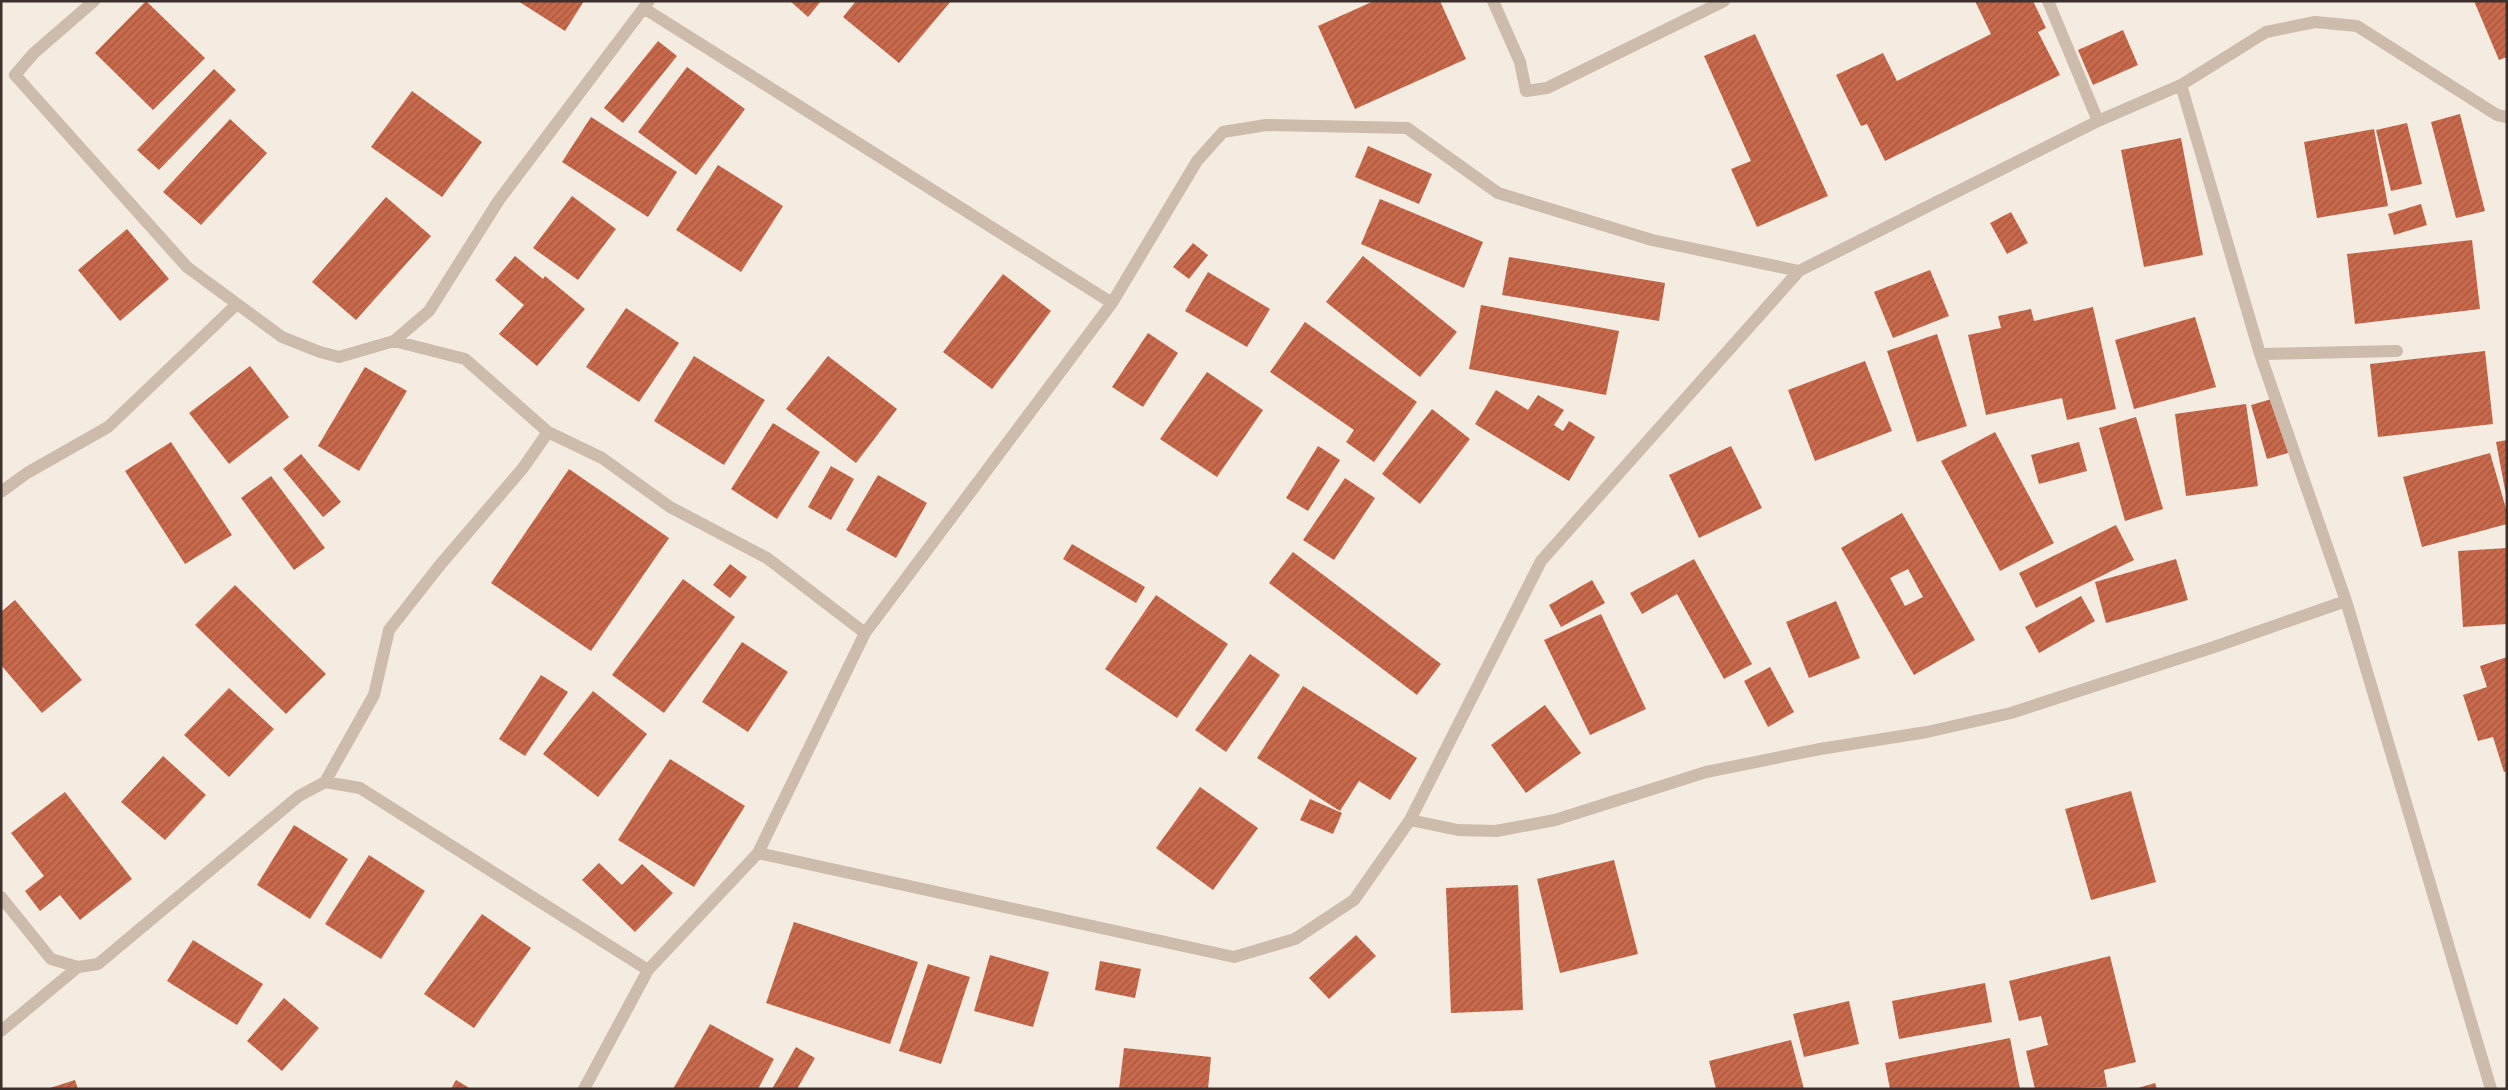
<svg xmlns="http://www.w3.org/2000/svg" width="2508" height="1090" viewBox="0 0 2508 1090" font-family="'Fira Sans',sans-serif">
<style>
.building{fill:url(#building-hatch);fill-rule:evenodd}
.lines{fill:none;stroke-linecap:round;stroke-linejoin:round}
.minor{stroke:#cdbbac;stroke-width:12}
</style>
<defs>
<pattern id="building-hatch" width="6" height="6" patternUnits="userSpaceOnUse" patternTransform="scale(1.25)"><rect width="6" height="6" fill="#c8694b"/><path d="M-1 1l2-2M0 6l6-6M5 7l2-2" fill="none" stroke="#a4573f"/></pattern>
</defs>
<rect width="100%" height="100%" fill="#f4ebe1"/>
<path class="building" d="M146,1L205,58L153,110L95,53Z
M518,1H584L565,31Z
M790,1H821L808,17Z
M856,1H951L899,63L843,17Z
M1374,1H1440L1466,59L1355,109L1318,26Z
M1975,1H2033L2046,28L2038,32L2060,75L1885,161L1867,124L1861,126L1836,75L1883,53L1897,81L1991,34Z
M2474,1H2507V57L2499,60Z
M2123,30L2138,65L2093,85L2078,50Z
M1755,34L1828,196L1757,227L1731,169L1751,161L1704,56Z
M658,41L677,56L623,123L604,108Z
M687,67L745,109L696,175L638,132Z
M214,69L236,90L159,170L137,150Z
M412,91L482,142L442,197L371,147Z
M2460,114L2485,211L2456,218L2431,122Z
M591,117L677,172L648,217L562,162Z
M230,119L267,153L201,225L163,192Z
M2407,123L2422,184L2391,191L2376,130Z
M2374,129L2388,206L2317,218L2304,142Z
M2181,138L2203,255L2144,267L2121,150Z
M1368,146L1432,174L1419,204L1355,177Z
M718,165L783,206L741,272L676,230Z
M572,196L616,229L578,280L533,248Z
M386,197L431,236L356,320L312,282Z
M1380,199L1483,242L1464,288L1361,244Z
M2421,204L2427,225L2394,235L2388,214Z
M2011,212L2028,243L2007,254L1990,223Z
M127,229L169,279L120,321L78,270Z
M2472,240L2480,309L2355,324L2347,254Z
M1193,243L1208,255L1189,279L1173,267Z
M515,256L543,279L545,276L585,309L537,366L499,334L524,305L495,280Z
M1363,256L1457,332L1420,377L1326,302Z
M1509,257L1665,283L1659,321L1502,295Z
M1930,270L1949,316L1893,338L1874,292Z
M1208,272L1270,309L1247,347L1185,311Z
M1003,274L1051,311L992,389L943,352Z
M1481,305L1619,331L1606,395L1469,369Z
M2093,307L2116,409L2067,420L2062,398L1986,415L1968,335L2001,328L1998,316L2031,309L2034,321Z
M626,308L679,343L639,402L586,367Z
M2195,317L2216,387L2134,409L2115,340Z
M1305,322L1417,402L1374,462L1346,442L1354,430L1270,372Z
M1148,333L1178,353L1143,407L1112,387Z
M1937,334L1967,426L1917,442L1887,351Z
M2485,351L2493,424L2378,437L2370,364Z
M694,356L765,400L724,465L654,421Z
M828,356L897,409L856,463L786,409Z
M1865,361L1892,431L1815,461L1788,390Z
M250,366L289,417L229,464L189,413Z
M365,367L407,391L359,471L318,446Z
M1207,372L1263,410L1217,477L1160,439Z
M1496,390L1528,410L1538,395L1564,410L1554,425L1563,431L1569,421L1595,437L1569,481L1475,424Z
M2275,398L2291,452L2267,459L2251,405Z
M2246,404L2258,486L2186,496L2175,414Z
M1432,409L1470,439L1420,504L1382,474Z
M2136,417L2163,509L2125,521L2099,428Z
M773,423L820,452L777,519L731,489Z
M1995,432L2054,543L2000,571L1941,461Z
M2507,440V495H2506L2496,442Z
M171,442L232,535L185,564L125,471Z
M2079,442L2087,471L2039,484L2031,455Z
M1318,446L1340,460L1308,511L1286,498Z
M1731,446L1762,508L1699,538L1669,475Z
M2490,453L2507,512V524L2422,547L2403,477Z
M301,454L341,502L323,517L283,469Z
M831,466L854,479L831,520L808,507Z
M569,469L669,538L591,651L491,583Z
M878,475L927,503L896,558L846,530Z
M271,476L325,548L294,570L241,498Z
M1345,478L1375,498L1334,560L1303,540Z
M1902,513L1975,640L1914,675L1841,548ZM1908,569L1923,597L1905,606L1890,578Z
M2116,525L2134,560L2036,608L2019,573Z
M1072,544L1145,587L1136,603L1063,559Z
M2507,548V624L2463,627L2458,551Z
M1293,552L1441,664L1417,695L1269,583Z
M1694,559L1752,664L1724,679L1677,594L1642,614L1630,593Z
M2176,559L2188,600L2106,623L2095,582Z
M730,564L747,577L730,598L713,585Z
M683,579L735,617L664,713L612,675Z
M1592,580L1605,603L1561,627L1549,605Z
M235,585L326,674L286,714L195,625Z
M1156,595L1228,644L1177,718L1105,669Z
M2081,596L2095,621L2039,653L2025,627Z
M15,600L82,680L42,713L1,665V612Z
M1836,601L1860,658L1809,678L1786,622Z
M1601,614L1646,709L1590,735L1544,640Z
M742,642L788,672L748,732L702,702Z
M1250,654L1280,675L1226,752L1195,730Z
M2507,657V771L2504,772L2493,737L2478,741L2463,695L2487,687L2480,666Z
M1770,667L1794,712L1768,727L1744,681Z
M541,675L568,692L525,756L499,739Z
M1303,686L1417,758L1390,800L1359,781L1340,811L1257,758Z
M229,688L274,729L229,777L184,735Z
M593,691L647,734L598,797L543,754Z
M1545,705L1581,753L1526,793L1491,745Z
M163,756L206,795L165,840L121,802Z
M670,759L745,806L694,887L618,840Z
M1200,787L1258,828L1213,890L1156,848Z
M2131,791L2156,882L2091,900L2065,809Z
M65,792L132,879L80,920L60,895L40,911L25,891L44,876L11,833Z
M1310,799L1342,813L1333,834L1300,820Z
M294,825L348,859L310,919L257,885Z
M369,855L425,891L381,959L325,924Z
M1614,860L1638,954L1560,973L1537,879Z
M599,863L622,885L642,864L673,893L635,932L582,880Z
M1518,885L1523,1010L1451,1013L1446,888Z
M482,914L531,948L474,1028L424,994Z
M794,922L918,962L890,1044L766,1003Z
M1356,935L1376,956L1329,999L1309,978Z
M193,940L263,984L237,1025L167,981Z
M990,955L1049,972L1033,1027L974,1011Z
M2110,956L2136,1062L2104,1070L2107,1087L2035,1089L2026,1051L2048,1045L2041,1016L2019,1021L2009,981Z
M1100,961L1141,969L1135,998L1095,990Z
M928,964L970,977L941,1064L899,1051Z
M1985,983L1992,1022L1899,1039L1892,1001Z
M284,998L319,1028L282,1071L247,1041Z
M1849,1001L1859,1044L1804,1057L1793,1014Z
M710,1024L774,1059L758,1089H673Z
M2010,1038L2020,1089H1890L1885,1063Z
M1791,1040L1804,1089H1716L1709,1061Z
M796,1047L815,1058L797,1089H772Z
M1124,1048L1211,1057L1208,1089H1119Z
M75,1080L78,1089H50V1088Z
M456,1080L471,1089H451Z
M2155,1083L2157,1089H2138V1088Z"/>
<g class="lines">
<path class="minor" d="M94,1L34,53L15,75L187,267L282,337L320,352L339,357L394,341L429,311L499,200L649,1
M1493,1L1520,62L1526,91L1547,88L1724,1
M2048,1L2098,121
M645,9L1112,303
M2181,85L2260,354L2346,601L2491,1089
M2260,354L2397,351
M548,432L602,458L670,507L767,558L865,633
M1,492L27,473L108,427L237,304
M325,782L374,695L389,630L440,565L523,468L548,432L465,359L394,341
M1410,820L1458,830L1496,831L1555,820L1706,772L1820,749L1927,732L2011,713L2214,647L2346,601
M758,853L1234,957L1295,939L1354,900L1410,820L1541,561L1799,271L2098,121L2181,85L2266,32L2315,22L2357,26L2497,115L2507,117
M1,897L51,959L78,967L98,964L299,796L325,782L360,788L648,970
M1,1031L78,967
M584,1089L648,970L758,853L865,633L1112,303L1197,161L1223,132L1266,125L1407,128L1498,193L1652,240L1799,271"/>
</g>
<rect width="2508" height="1090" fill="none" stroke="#3b302b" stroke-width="5"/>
</svg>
